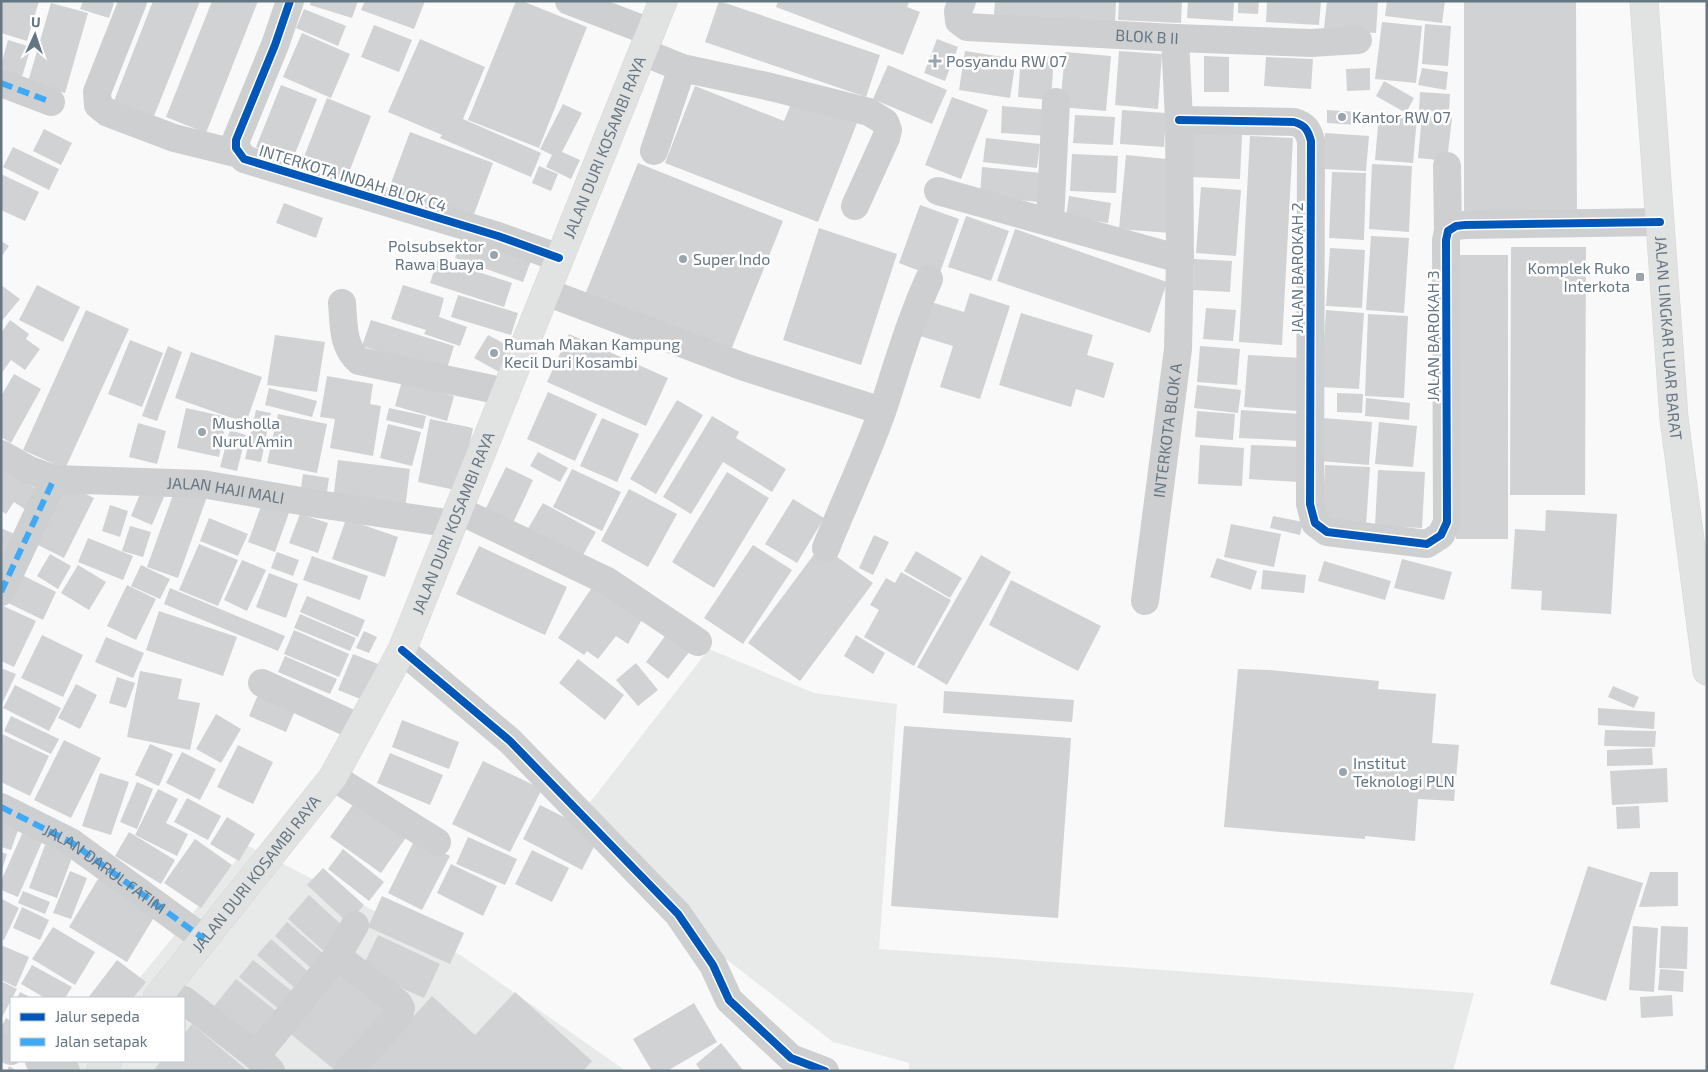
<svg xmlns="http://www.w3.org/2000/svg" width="1708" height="1072" viewBox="0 0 1708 1072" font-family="'Exo 2',sans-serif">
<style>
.built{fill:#e8e9e9}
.building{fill:#d0d2d3}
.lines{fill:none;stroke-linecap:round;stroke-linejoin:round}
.secondary-casing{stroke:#d5d6d7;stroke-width:29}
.primary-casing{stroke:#d5d6d7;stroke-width:29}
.minor{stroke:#cecfd0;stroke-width:28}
.secondary{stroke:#e1e2e2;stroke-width:28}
.primary{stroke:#e1e2e2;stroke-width:28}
.quiet{stroke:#3fa9f5;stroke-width:6;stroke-dasharray:12 6;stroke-linecap:butt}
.cycleway-casing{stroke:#fff;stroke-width:11}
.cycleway{stroke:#0057b8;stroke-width:8}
.poi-dot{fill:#99a4ac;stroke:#fff;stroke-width:2}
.labels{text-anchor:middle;stroke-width:5;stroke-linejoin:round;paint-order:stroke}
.street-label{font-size:16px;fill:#657683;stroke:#fff}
.poi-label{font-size:16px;fill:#657683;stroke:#fff;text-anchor:start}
</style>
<rect width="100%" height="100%" fill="#f9f9f9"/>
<path class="built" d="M709,649L814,693L897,704L879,949L1474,993L1453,1071H909V1063L833,1042L627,882L588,805Z
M248,846L462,956L626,1071H63L71,1061H184V998H123Z"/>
<path class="building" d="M3,1H39L27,41L1,33V6Z
M83,1H108L114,3L109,18L80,9Z
M153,1H200L154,116L114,101Z
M212,1H258L206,133L166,117Z
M311,1H358L352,18L310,5Z
M365,1H425L414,29L361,10Z
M516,1H522L587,27L539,148L468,120Z
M719,1L880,55L866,97L705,42Z
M778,1H910L907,7L920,12L903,55L776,7Z
M995,1H1116L1115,24L994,15Z
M1119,1H1182L1181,23L1118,20Z
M1188,1H1234L1233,21L1187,18Z
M1238,1H1259L1258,14L1238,13Z
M1267,1H1321L1319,25L1266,22Z
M1327,1H1378L1376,33L1324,29Z
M1387,1H1445L1442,23L1385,16Z
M1464,1H1576L1577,222H1464Z
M51,3L88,13L65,93L28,82Z
M304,9L346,26L338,46L296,28Z
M1382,22L1422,26L1416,83L1375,79Z
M1425,24L1451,26L1448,66L1422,64Z
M374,25L412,40L399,72L361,57Z
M302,33L350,54L331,98L283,77Z
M420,39L485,67L463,119L541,153L531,177L440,138L442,135L388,112Z
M937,39L958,47L945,81L924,73Z
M8,40L31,47L20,83L1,78V65Z
M965,51L1016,59L1010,98L959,90Z
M1119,51L1162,54L1158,109L1115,105Z
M1065,52L1111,56L1106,111L1060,107Z
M1021,54L1054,56L1051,100L1018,97Z
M1204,56L1229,57V92H1204Z
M1266,57L1313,59L1311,89L1264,86Z
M888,65L947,90L932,124L873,99Z
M1370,68V90L1347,91L1346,69Z
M1422,68L1448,72L1446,90L1418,85Z
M1384,81L1414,98L1406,113L1376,96Z
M281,85L317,99L292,161L256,147Z
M695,86L784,121L793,99L857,123L818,222L665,163Z
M1420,92L1450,94L1449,112L1419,111Z
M952,97L988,110L961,179L925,165Z
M327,98L371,116L344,185L300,167Z
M563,104L582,113L562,152L580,160L571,179L546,167L552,155L540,149Z
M1002,106L1051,110L1049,136L1001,133Z
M1122,110L1166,113L1164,147L1120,144Z
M1327,110L1358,112L1357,125L1327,123Z
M1379,114L1417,117L1413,163L1375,160Z
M1075,115L1115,117L1113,145L1073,143Z
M1422,115L1452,118L1447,161L1418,158Z
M44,129L72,143L61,165L33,151Z
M410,132L493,163L471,222L388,191Z
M1192,133L1242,135L1240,179L1190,177Z
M1325,133L1369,136L1366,171L1323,169Z
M1250,136L1293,138L1282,345L1239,342Z
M986,138L1040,144L1037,168L983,162Z
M13,147L59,169L49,190L3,167Z
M1072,154L1118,156L1116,193L1070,191Z
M1126,155L1177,160L1170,233L1119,229Z
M638,163L783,221L729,355L584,297Z
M1372,164L1412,166L1409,232L1369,229Z
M539,166L558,174L551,191L532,183Z
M982,167L1042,173L1039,202L980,196Z
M1332,172L1366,173L1364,240L1329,238Z
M1,174L39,192L25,221L1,210Z
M1201,187L1241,190L1236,256L1196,253Z
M1069,196L1111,203L1108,223L1066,216Z
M284,203L323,218L316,238L276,223Z
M920,205L959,219L938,278L899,263Z
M966,216L1009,231L991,281L948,267Z
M465,228L534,253L523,282L455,258Z
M819,228L897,254L861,365L783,340Z
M1015,229L1167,282L1150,333L997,281Z
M1371,236L1409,238L1404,313L1366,310Z
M1,241L9,246L1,257Z
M1511,247H1586L1585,495H1510Z
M1330,248L1365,250L1362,308L1326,306Z
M1456,255H1508V539H1456Z
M438,259L512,283L504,307L430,283Z
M1194,259L1232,261L1230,292L1193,290Z
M1,285L20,299L1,322Z
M37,285L80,307L63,342L19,320Z
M403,285L444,298L439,317L467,327L460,346L424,334L426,330L391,319Z
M970,293L1010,306L980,399L940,387L953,346L920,336L931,302L964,312Z
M458,295L518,313L511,335L451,317Z
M1206,308L1236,310L1233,341L1203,339Z
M86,310L129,329L65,469L23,450Z
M1326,310L1364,313L1359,389L1321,387Z
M1021,313L1093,335L1087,355L1114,363L1104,398L1076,389L1071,407L999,385Z
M1368,314L1408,316L1404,398L1365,396Z
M10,320L29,334L26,339L40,349L25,370L11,360L1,374V333Z
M371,320L454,346L446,372L362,346Z
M569,334L668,378L646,426L547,382Z
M275,335L325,342L317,392L267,385Z
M488,335L514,349L501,373L474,358Z
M130,340L163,353L142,407L108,394Z
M168,346L182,352L157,421L142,416Z
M1200,346L1240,349L1237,385L1197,382Z
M191,352L262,377L246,423L175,398Z
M1248,355L1302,358L1298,411L1244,407Z
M14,374L41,389L11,443L1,437V396Z
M327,376L373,384L370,404L381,406L373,456L330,448L335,419L320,417Z
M402,381L454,396L447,421L395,406Z
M1197,385L1241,390L1238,413L1194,408Z
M269,388L317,401L312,417L265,405Z
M548,392L597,414L575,461L527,439Z
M1337,393L1363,394L1362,413L1337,412Z
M1366,398L1410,403L1409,420L1365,416Z
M677,400L703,415L656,494L630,479Z
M186,408L227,417L219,457L177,448Z
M389,408L426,416L423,429L386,420Z
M256,410L271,413L261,462L245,459Z
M1241,410L1302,414L1301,441L1239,438Z
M1197,411L1235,414L1233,440L1195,437Z
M278,414L327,424L317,473L267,463Z
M712,416L739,432L736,438L786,469L772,492L723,462L691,514L663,497Z
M602,418L639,434L617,482L580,466Z
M1323,418L1372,422L1369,465L1319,461Z
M430,419L473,428L460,491L418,482Z
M1379,422L1417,426L1413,467L1375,464Z
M138,423L166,431L157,464L129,457Z
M388,424L421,432L412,466L380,458Z
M230,430L246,435L237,471L220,467Z
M1200,445L1244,448L1242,486L1198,484Z
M1251,445L1300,447L1298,482L1249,479Z
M538,452L568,468L560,482L530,466Z
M338,460L410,469L405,509L333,500Z
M6,462L25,482L41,492L29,512L14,502L6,514L1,511V470Z
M1325,465L1370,467L1366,526L1322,524Z
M506,467L533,480L513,523L485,510Z
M572,469L621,492L602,531L553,507Z
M1378,470L1425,472L1422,528L1375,526Z
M727,472L769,498L714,588L672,562Z
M303,474L329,478L326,499L300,495Z
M64,483L94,498L64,558L34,543Z
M177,484L208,494L178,578L147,567Z
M142,489L164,497L152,525L131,516Z
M629,489L677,514L648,567L601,541Z
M793,499L824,518L797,563L765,544Z
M263,501L290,510L275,552L248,542Z
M543,503L596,532L579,562L526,532Z
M110,505L128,511L120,537L102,531Z
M1546,510L1617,514L1611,614L1541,610L1542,591L1511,589L1515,529L1545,531Z
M300,514L328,523L318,553L289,543Z
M1273,516L1303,522L1300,535L1270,528Z
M209,518L248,534L238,556L200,541Z
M346,519L398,537L385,577L332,559Z
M1231,524L1281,534L1274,567L1224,557Z
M130,526L151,532L143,557L122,551Z
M1,528L19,536L7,561L1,558Z
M874,535L889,542L873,575L859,568Z
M88,538L133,556L123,580L78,562Z
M199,544L238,560L218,606L179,590Z
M753,545L792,570L743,644L704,618Z
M821,545L873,583L800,681L748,643Z
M479,546L567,587L545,635L456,594Z
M916,551L962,578L950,598L904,571Z
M277,552L299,560L293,576L271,568Z
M50,554L71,566L58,589L37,576Z
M981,555L1011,572L947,685L917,667Z
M312,556L368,576L360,600L303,580Z
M1217,558L1257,571L1251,590L1210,577Z
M1402,559L1452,572L1444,600L1394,588Z
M242,560L266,570L247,611L224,600Z
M1324,561L1391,581L1385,600L1318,581Z
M78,565L106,582L89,610L61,593Z
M141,565L170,579L160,599L131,586Z
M1263,570L1306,575L1304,593L1261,589Z
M16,572L56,592L43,620L2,600Z
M901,572L951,600L914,666L864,637L879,610L870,605L886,578L895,583Z
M269,573L298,584L286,618L256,607Z
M597,580L644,616L628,644L616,636L598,659L587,651L584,655L558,638Z
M1011,580L1101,626L1078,671L989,625Z
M127,585L156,599L136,640L107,626Z
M170,588L285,636L278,651L164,604Z
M307,596L365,620L358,637L300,612Z
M1,605L36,621L14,667L1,661Z
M159,611L237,637L223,676L146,650Z
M300,614L356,638L350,651L294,628Z
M671,628L694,646L668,679L646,662Z
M294,630L349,654L339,677L284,654Z
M364,631L377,637L369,653L356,648Z
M42,635L83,655L63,697L21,678Z
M856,635L885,653L873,674L844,656Z
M106,637L144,653L133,678L95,662Z
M353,654L383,666L368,702L338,690Z
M285,656L337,679L330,694L278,672Z
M578,659L624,695L605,720L559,683Z
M636,663L658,690L638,706L616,680Z
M1,668L16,674L1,706Z
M1238,669L1269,670L1379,681L1378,689L1436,694L1432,743L1459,745L1454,801L1418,799L1415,841L1365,836V839L1224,827Z
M140,671L182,679L178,699L200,703L190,750L127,737Z
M117,677L135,683L126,708L109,703Z
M76,684L97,695L80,729L58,718Z
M15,685L61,708L49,731L3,708Z
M1613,686L1639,697L1634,708L1608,697Z
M260,690L297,706L286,732L249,716Z
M944,691L1074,700L1072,722L943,713Z
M1598,708L1655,712L1654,729L1598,725Z
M216,714L241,729L221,763L196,749Z
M11,716L59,739L51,754L4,731Z
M402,720L459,742L449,769L392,747Z
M904,726L1071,738L1058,918L891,906Z
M1605,730L1656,731L1655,747L1604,746Z
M2,734L49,756L30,796L1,782Z
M64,740L101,758L71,818L34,800Z
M150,744L173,754L159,786L135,775Z
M238,745L273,762L253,804L217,787Z
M1652,748L1653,765L1607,766V750Z
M182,752L216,769L200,800L166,783Z
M390,753L443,775L430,805L377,783Z
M483,761L542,789L510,852L452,824Z
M1667,768L1668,802L1612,805L1610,771Z
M100,773L129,782L111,835L82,826Z
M137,782L153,789L137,829L120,822Z
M158,789L178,799L166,823L188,834L177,856L135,835Z
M359,796L410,832L381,873L330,837Z
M187,798L221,816L208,840L174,822Z
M540,805L600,835L582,870L523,839Z
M1639,806L1640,828L1617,829L1616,807Z
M1,812L22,819L11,850L1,847Z
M227,817L255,834L239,861L210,844Z
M26,825L46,833L18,897L1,890V881Z
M129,832L175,860L161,884L115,856Z
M468,837L517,859L505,885L456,864Z
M195,839L232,865L201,908L164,883Z
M415,839L450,856L422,910L388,893Z
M45,845L73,855L57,898L29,888Z
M343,849L384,882L369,901L328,869Z
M532,850L569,868L552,902L515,884Z
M1,852L7,854L2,870H1Z
M451,864L497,886L483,916L437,893Z
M1588,866L1643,883L1606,1001L1550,984Z
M323,868L364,905L348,923L307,885Z
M70,871L87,878L71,919L53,913Z
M1650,872H1678V906L1639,907Z
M98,879L156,914L127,962L69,927Z
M23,891L50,902L45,914L18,903Z
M309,895L347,930L326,953L288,919Z
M382,896L464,933L450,964L368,927Z
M2,899L19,908L4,940L1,939Z
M22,907L49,920L40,940L13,928Z
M287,922L326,956L313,970L275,936Z
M1633,926L1658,928L1654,992L1629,990Z
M1661,926L1688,927L1687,969L1659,968Z
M53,927L95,952L75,985L32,959Z
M378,935L440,964L424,998L361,970Z
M271,939L312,975L298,991L257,955Z
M1,945L29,957L16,987L1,980Z
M117,960L146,982L133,998H88Z
M253,960L294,993L280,1010L239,977Z
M32,965L72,987L65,998H45L21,984Z
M340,965L391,1005L336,1071L287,1031Z
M1660,969L1684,971L1683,992L1658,990Z
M236,979L276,1011L251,1042L211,1010Z
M1,981L17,989L1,1019Z
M20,992L32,998H17Z
M515,992L592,1061L583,1071H364L432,996L475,1035Z
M1672,995L1673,1016L1641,1018L1640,997Z
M694,1003L717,1042L667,1071H652L633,1039Z
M6,1018L11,1021V1046L1,1041V1027Z
M192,1024L248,1071H153L161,1061H184V1034Z
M721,1043L743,1070L742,1071H701L696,1064Z
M9,1066L17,1071H7Z"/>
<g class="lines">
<defs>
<g id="secondary">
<path id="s5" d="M157,998L333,777L402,650L663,1"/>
<path d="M100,1071L108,1061"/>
</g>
<g id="primary">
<path id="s6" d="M1644,1L1674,418L1707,671"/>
</g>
</defs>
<use href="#secondary" class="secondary-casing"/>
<use href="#primary" class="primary-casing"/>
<g class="minor">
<path d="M133,1L97,92L98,105L108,113L174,138L239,154"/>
<path d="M290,1L275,45L236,140V148L244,159L498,236L559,258"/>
<path d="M569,1L650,32"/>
<path id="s1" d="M962,1L958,11L959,21L967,27L1175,38L1311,43L1358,40"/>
<path d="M643,52L682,68L771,87L869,112L885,122L888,130L886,138L855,206"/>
<path d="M1,83L51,102"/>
<path d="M1179,120L1294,122C1305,125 1308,130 1311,141L1310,504L1315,523L1327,532L1427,544L1441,535L1447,522L1446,240L1448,231L1456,226L1465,225L1660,222"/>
<path d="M654,151L682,68"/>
<path d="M1447,166L1448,231"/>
<path d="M938,191L1180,259"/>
<path d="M1050,221L1056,102"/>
<path d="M546,292L744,367L882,411"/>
<path d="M342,303C344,325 342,346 359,361L506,392"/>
<path id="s2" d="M1,454L29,470L54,479L202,484L318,504L453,524"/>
<path d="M458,510L607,581L698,642"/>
<path d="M826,548C844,503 867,455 883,409C897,366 910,321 929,279"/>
<path d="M1,592L54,479"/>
<path id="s3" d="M1145,601L1178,349L1180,259L1179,120L1175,38"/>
<path d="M402,650L510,741L678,914L713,965L729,1000L791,1058L825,1071"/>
<path d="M262,683L360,728"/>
<path d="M333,777L437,842"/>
<path id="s4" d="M1,807L71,842L204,939"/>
<path d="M184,1000L256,1056L271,1071"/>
<path d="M1,1047L11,1051"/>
<path d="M256,1056L337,956"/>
<path d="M39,1061L66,1071"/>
<path d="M348,1071L399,1015L401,1008L398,1003L337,956L355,925"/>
</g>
<use href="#secondary" class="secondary"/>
<use href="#primary" class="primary"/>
<path class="quiet" d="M1,83L51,102
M1,592L54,479
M1,807L71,842L204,939"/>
<defs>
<path id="cycleway" d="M290,1L275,45L236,140V148L244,159L498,236L559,258
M1179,120L1294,122C1305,125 1308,130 1311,141L1310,504L1315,523L1327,532L1427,544L1441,535L1447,522L1446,240L1448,231L1456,226L1465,225L1660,222
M402,650L510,741L678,914L713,965L729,1000L791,1058L825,1071"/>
</defs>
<use href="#cycleway" class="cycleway-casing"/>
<use href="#cycleway" class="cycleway"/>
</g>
<g class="poi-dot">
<path d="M932.5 53.5h5v5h5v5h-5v5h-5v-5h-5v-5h5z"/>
<circle cx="1342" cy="117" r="5"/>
<circle cx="494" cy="255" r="5"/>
<circle cx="683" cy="259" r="5"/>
<rect x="1635" y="272" width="10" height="10" rx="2.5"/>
<circle cx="494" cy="353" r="5"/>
<circle cx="202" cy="432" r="5"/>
<circle cx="1343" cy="772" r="5"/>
</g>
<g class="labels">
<g class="street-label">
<text dy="6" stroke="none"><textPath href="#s1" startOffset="211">BLOK B II</textPath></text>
<text dy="6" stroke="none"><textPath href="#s5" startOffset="969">JALAN DURI KOSAMBI RAYA</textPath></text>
<text transform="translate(353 178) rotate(17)" y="6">INTERKOTA INDAH BLOK C4</text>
<text transform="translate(1297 268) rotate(-90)" y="6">JALAN BAROKAH 2</text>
<text transform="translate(1433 336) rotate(-90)" y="6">JALAN BAROKAH 3</text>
<text dy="6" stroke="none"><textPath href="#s6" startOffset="338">JALAN LINGKAR LUAR BARAT</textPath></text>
<text dy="6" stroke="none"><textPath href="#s3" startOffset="172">INTERKOTA BLOK A</textPath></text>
<text dy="6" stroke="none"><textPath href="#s2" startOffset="231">JALAN HAJI MALI</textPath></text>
<text dy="6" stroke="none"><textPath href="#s5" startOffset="564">JALAN DURI KOSAMBI RAYA</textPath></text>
<text dy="6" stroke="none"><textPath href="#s4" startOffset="121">JALAN DARUL FATIM</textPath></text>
<text dy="6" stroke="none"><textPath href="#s5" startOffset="159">JALAN DURI KOSAMBI RAYA</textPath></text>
</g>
<g class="poi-label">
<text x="946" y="67">Posyandu RW 07</text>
<text x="1352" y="123">Kantor RW 07</text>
<text x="484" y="252" text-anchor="end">Polsubsektor<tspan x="484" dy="18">Rawa Buaya</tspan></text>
<text x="693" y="265">Super Indo</text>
<text x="1630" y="274" text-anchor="end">Komplek Ruko<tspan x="1630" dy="18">Interkota</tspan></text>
<text x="504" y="350">Rumah Makan Kampung<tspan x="504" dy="18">Kecil Duri Kosambi</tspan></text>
<text x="212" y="429">Musholla<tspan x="212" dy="18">Nurul Amin</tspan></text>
<text x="1353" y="769">Institut<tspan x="1353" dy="18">Teknologi PLN</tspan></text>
</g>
</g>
<rect width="1708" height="1072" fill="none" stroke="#657683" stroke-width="5"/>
<rect x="10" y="997" width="175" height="65" fill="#ffffff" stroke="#c1c8cd"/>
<rect x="20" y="1013" width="25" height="8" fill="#0057b8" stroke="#c1c8cd"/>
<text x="55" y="1022" font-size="15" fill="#657683">Jalur sepeda</text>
<rect x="20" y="1038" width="25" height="8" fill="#3fa9f5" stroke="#c1c8cd"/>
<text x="55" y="1047" font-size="15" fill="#657683">Jalan setapak</text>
<g transform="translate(35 35) rotate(3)" stroke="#ffffff" stroke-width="4" paint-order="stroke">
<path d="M0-4L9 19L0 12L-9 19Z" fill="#657683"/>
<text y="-8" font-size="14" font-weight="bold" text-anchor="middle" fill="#657683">U</text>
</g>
</svg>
